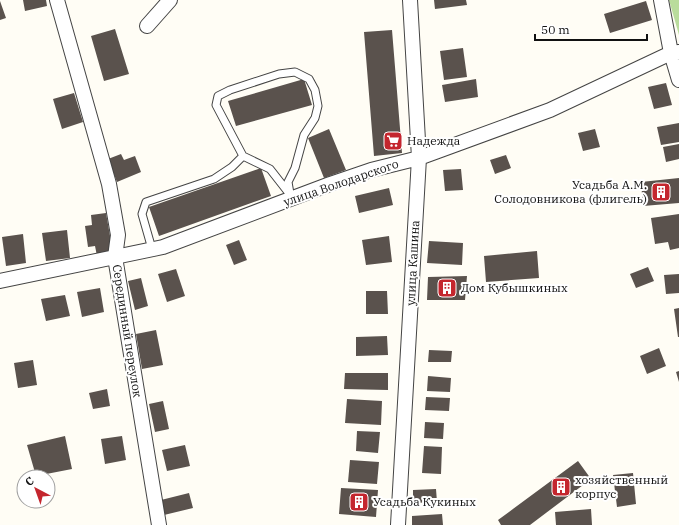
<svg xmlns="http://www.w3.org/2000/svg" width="679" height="525" viewBox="0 0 679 525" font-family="'IBM Plex Serif',serif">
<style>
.forest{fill:#b9dc9c}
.building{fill:#5a524d}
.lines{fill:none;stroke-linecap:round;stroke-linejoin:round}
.service-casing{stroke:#444;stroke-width:9}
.minor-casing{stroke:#444;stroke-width:16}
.service{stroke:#fff;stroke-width:7}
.minor{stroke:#fff;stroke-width:14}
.labels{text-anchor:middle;stroke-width:4;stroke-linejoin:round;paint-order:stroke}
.poi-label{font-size:12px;fill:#111;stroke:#fff;text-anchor:start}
.street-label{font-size:12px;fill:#111;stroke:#fff}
</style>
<rect width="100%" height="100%" fill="#fffdf5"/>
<path class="forest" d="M669,0H679V35Z"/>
<path class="building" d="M23,0H46L47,6L25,11Z
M434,0H466L467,5L435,9Z
M0,1L6,18L0,20Z
M646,1L652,20L610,33L604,14Z
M115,29L129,74L104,81L91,36Z
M392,30L402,153L374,156L364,32Z
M463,48L467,77L444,80L440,51Z
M304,79L312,105L236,126L228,101Z
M476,79L478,97L445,102L442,85Z
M666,83L672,105L654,109L648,87Z
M74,93L83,122L62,129L53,99Z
M679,123V142L661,145L657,127Z
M329,129L346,170L324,178L308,138Z
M595,129L600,147L583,151L578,133Z
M679,144V159L666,162L663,147Z
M121,154L124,160L135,156L141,172L117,182L108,159Z
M506,155L511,168L495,174L490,160Z
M261,168L271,196L159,236L149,207Z
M461,169L463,190L445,191L443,170Z
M679,178V203L643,206L641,182Z
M389,188L393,205L359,213L355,196Z
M106,213L113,253L97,256L95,246L88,247L85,226L92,225L91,215Z
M679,214V248L670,250L668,242L655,244L651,218Z
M67,230L70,258L46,261L42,233Z
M23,234L26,263L6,266L2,237Z
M389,236L392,262L366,265L362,240Z
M239,240L247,260L234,265L226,245Z
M429,241L463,243L462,265L427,263Z
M537,251L539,278L486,282L484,256Z
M648,267L654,281L636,288L630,274Z
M176,269L185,296L167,302L158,274Z
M679,274V293L666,294L664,275Z
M467,276L465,300H427L428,277Z
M141,278L148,306L135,310L128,281Z
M100,288L104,312L82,317L77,292Z
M366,291H387L388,314H366Z
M65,295L70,316L46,321L41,299Z
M679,308V337H678L674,309Z
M156,330L163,365L142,369L136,334Z
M387,336L388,355L356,356V337Z
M659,348L666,366L647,374L640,356Z
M429,350L452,351L451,362H428Z
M33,360L37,385L18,388L14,363Z
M679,371V382L676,372Z
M345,373H388V390L344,389Z
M428,376L451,378L450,392L427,391Z
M107,389L110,406L93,409L89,393Z
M426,397L450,398L449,411L425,410Z
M347,399L382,401L381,425L345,423Z
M163,401L169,429L155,432L149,404Z
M425,422L444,423L443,439L424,438Z
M357,431L380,432L378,453L356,451Z
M65,436L72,469L36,476L27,445Z
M122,436L126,460L105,464L101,439Z
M185,445L190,466L167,471L162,450Z
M424,446L442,447L441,474L422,473Z
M350,460L379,462L377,484L348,482Z
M578,461L591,479L530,525H501L498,520Z
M633,473L636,504L617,507L613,475Z
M341,488L378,490L376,517L339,514Z
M436,489L437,502L413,503V490Z
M189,493L193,508L164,515L161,500Z
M591,509L592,525H556L555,512Z
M442,514L443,525H412V516Z"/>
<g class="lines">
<defs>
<path id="service" d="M243,156L270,169L288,192
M152,249L142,214L146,202L214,179L232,167L243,156L216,105L218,96L230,90L279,74L295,72L309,79L315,90L318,106L315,118L304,135L295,168L288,182L291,199"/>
<path id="minor" d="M57,0L109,184L118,235L115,257L159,525
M661,0L671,53L679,80
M147,26L170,0
M0,281L163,247L330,184L371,170L419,158L550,110L671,53L679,52
M398,525L419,158L410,0"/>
</defs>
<use href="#service" class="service-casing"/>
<use href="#minor" class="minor-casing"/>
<use href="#service" class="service"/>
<use href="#minor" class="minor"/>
</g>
<defs>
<symbol id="supermarket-square" viewBox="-11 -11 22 22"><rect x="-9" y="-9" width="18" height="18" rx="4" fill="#c4262e" stroke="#fff"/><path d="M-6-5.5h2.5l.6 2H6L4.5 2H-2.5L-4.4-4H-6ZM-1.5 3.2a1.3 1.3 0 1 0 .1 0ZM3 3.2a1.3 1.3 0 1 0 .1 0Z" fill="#fff"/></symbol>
<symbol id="building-square" viewBox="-11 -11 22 22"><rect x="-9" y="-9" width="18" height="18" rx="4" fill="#c4262e" stroke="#fff"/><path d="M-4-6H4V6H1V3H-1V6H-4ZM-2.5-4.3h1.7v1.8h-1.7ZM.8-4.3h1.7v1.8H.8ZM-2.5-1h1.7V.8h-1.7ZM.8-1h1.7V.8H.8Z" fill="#fff"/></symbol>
</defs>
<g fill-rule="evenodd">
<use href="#supermarket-square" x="382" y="130" width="22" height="22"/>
<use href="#building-square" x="650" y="181" width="22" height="22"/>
<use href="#building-square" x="436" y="277" width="22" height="22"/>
<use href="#building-square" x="550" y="476" width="22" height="22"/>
<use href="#building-square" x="348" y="491" width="22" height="22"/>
</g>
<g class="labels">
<g class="poi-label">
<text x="407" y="145">Надежда</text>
<text x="647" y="189" text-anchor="end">Усадьба А.М.<tspan x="647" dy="14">Солодовникова (флигель)</tspan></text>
<text x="461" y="292">Дом Кубышкиных</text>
<text x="575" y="484">хозяйственный<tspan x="575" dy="14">корпус</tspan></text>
<text x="373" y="506">Усадьба Кукиных</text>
</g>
<g class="street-label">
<text transform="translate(341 183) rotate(-19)" y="4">улица Володарского</text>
<text transform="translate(413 263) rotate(-87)" y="4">улица Кашина</text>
<text transform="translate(127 331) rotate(81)" y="4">Серединный переулок</text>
</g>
</g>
<g transform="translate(36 489) rotate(319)"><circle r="19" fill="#ffffff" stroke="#a0a0a0"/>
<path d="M0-3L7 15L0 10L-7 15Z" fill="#c4262e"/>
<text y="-6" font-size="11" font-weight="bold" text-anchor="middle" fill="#111111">С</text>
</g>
<path d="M535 34v6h112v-6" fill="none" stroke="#111111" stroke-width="2"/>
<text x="541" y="34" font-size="12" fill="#111111" stroke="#ffffff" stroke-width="3" paint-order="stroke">50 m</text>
</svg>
